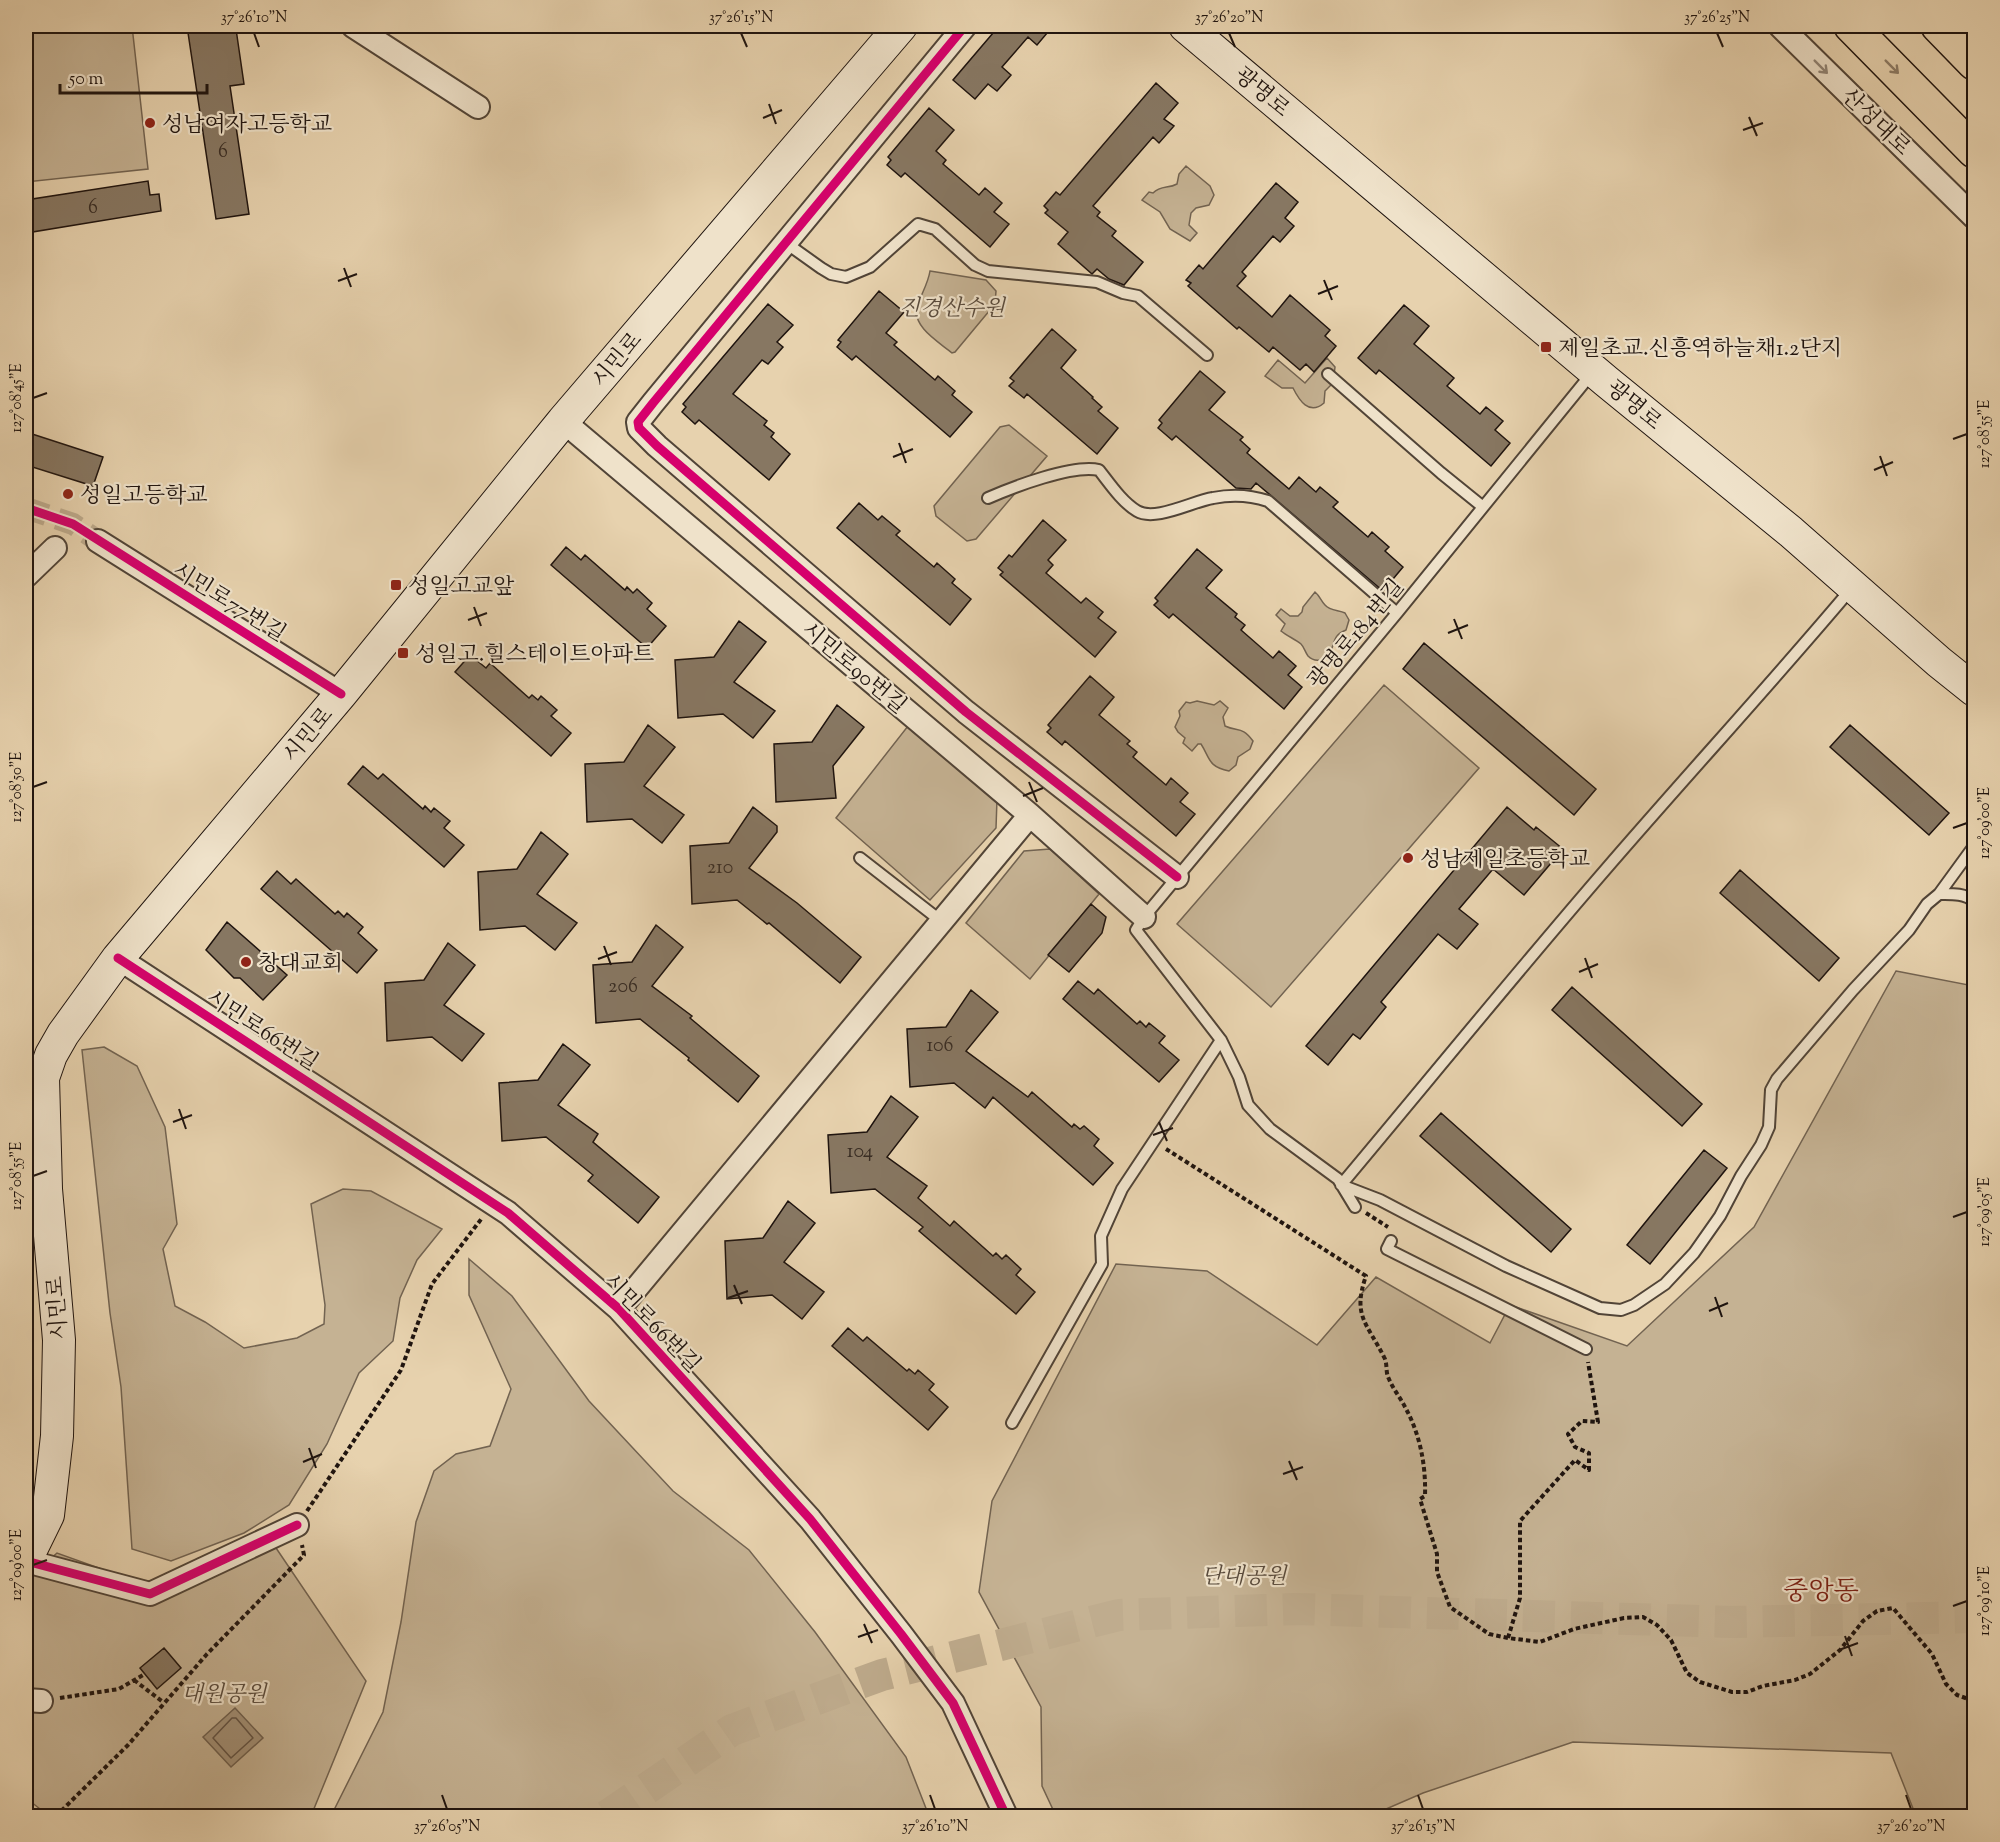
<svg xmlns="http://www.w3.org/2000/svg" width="2000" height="1842" viewBox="0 0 2000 1842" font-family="'Sorts Mill Goudy','Noto Serif KR',serif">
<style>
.green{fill:#c5b293;stroke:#726351;stroke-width:1.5}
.water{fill:#a39178;stroke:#6e5f4e;stroke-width:1.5}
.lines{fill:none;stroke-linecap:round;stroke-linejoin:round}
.shore{stroke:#615244;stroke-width:1.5}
.building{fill:#877762;stroke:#1f140f;stroke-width:1.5}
.minor-tunnel{stroke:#bfac8e;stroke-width:22;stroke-dasharray:22 11;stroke-linecap:butt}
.secondary-tunnel{stroke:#bfac8e;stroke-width:32;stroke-dasharray:32 16;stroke-linecap:butt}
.service-casing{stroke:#514437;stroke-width:14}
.minor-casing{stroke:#514437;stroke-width:26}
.secondary-casing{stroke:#1f140f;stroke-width:34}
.primary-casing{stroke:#1f140f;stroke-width:36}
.path{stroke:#1f140f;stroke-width:4;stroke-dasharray:4.5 3;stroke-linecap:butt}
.service{stroke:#efe2ca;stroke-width:10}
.minor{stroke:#efe2ca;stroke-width:22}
.secondary{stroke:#efe2ca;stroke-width:32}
.primary{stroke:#e7d2ae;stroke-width:33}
.cycleway-casing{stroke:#efe2ca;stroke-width:13}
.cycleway{stroke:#d6006c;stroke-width:9}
.oneway{stroke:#918576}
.oneway2{stroke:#8d7c66}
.ticks{fill:none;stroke:#1f140f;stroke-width:2}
.poi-dot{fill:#8f2418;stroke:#efe2ca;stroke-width:2}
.labels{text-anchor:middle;stroke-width:4.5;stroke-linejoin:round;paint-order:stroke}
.number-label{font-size:20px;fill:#392d24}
.street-label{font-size:22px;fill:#1f140f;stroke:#efe2ca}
.poi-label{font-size:22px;fill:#1f140f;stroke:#efe2ca;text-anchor:start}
.park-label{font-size:22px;font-style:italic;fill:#594b3d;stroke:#efe2ca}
.quarter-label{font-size:26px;fill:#7a1f14;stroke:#efe2ca}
.neatline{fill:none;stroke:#1f140f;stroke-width:2}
.ticks-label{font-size:15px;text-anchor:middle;fill:#1f140f}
</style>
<rect width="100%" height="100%" fill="#e7d2ae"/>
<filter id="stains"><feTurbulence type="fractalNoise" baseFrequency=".00333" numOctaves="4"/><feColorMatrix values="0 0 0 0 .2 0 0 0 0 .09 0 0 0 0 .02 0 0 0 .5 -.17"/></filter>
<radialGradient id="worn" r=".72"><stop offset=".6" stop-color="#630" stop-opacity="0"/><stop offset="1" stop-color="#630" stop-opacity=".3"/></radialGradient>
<path class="green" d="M26,26H132L148,169L26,182Z
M1186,166L1210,186L1214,195L1209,205L1196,208L1191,213L1189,225L1197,233L1190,241L1170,229L1160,212L1142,200L1149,192L1153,193C1161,185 1168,189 1177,184L1179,174Z
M930,271L986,280L996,291L995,304L955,352L952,353C939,342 912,327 917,307C921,294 928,284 930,271Z
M1327,358L1335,367L1333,383L1325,391L1324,403C1309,416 1299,400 1293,388H1282L1265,376L1278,360L1305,383Z
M1009,425L1047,456L976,539L967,541L936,516L934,506L1000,427Z
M1315,592C1320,596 1321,601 1325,605C1330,611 1339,610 1345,613L1349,620L1346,630C1334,635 1335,640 1331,651C1327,661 1315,663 1308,656C1305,652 1304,647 1301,644C1295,639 1287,636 1281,631L1285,624L1276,615L1281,609L1290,616H1298L1302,612L1303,607Z
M1384,685L1479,768L1271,1007L1177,924Z
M1197,701L1214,705L1220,701L1228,708L1223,717L1225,726C1238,732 1242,726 1253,741L1250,749L1238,757L1236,765L1229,771C1208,767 1210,758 1201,744H1198L1192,751L1183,743L1185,738L1178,732L1175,727L1180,716L1179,711L1186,702L1190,703Z
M908,726L997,799L996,828L930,900L836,818Z
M1050,849L1099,894L1030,979L966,923L1024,851Z
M1896,971L1974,986V1816H1916L1891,1753L1573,1742L1423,1793L1370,1816H1056L1042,1786L1041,1707L979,1592L992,1501L1116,1264L1207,1271L1317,1345L1376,1277L1490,1343L1510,1305L1627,1346L1754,1227Z
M104,1047L137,1066L165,1127L177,1224L163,1249L175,1306L205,1322L244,1348L297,1338L324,1324L325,1305L311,1204L343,1189L371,1191L442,1229L417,1260L400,1298L393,1341L359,1373L327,1444L289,1505L244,1533L171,1561L132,1549L121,1387L110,1313L82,1050Z
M469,1259L512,1296L589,1401L673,1491L749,1550L815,1632L906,1757L929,1816H331L383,1712L401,1622L416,1522L434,1471L456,1454L490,1446L511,1389L469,1295Z
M274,1545L366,1681L311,1816H49L26,1798V1580L57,1553L149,1586Z"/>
<path class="water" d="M235,1708L263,1738L231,1767L203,1737Z"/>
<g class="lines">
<path class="shore" d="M232,1718H236L253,1738L231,1758L213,1738Z"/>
</g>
<path class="building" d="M187,26H218L219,31L236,29L244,84L230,86L249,214L216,219Z
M999,26H1053L1037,45L1028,37L1002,67L1011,75L997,91L988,84L975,99L953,80Z
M1156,83L1178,103L1164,119L1174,126L1159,143L1153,137L1093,206L1100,212L1097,216L1116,231L1112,236L1143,262L1124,285L1109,279L1097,269L1092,274L1058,244L1068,232L1045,213L1048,210L1044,206L1056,192L1060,195Z
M929,108L954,130L936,151L946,160L943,164L979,195L985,188L1002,203L994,212L1009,224L990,247L905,173L901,177L887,165L891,160L888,157Z
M148,181L150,195L159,194L161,211L26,233V200Z
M1276,183L1298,202L1285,218L1294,226L1280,242L1273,236L1242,272L1246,276L1237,286L1272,317L1290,295L1330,330L1325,336L1336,346L1314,372L1306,364L1300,370L1273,347L1269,352L1239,327L1237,329L1188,286L1191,283L1186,280L1199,265L1203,269Z
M879,291L904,312L886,333L897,342L894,345L935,380L938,376L955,391L952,395L972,412L950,437L856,356L852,360L837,347L841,342L838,340Z
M768,304L793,325L777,342L783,347L768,364L762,360L733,394L767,421L764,425L774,433L771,437L790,454L769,480L699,420L695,424L682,412L686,407L683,404Z
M1404,305L1429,326L1414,344L1454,378L1447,386L1480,414L1486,407L1503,421L1495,430L1510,443L1491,466L1379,370L1376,374L1358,358Z
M1052,329L1076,350L1061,368L1093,397L1092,398L1102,407L1098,411L1118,428L1097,454L1027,394L1024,398L1009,386L1014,381L1010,378Z
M1200,371L1225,392L1209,410L1243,437L1240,440L1250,449L1247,453L1289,489L1299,477L1316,492L1320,487L1338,502L1333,507L1368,537L1372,532L1389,547L1385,551L1403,567L1383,591L1256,483L1251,489L1236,488L1176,436L1172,440L1158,428L1162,423L1159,420Z
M26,432L103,457L93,486L26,465Z
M859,503L878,520L882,516L900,531L896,535L934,567L937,563L955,579L952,583L971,599L950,625L837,528Z
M1043,520L1066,540L1048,560L1053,565L1046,573L1081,603L1086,598L1103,612L1098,618L1116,632L1095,657L1000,575L1003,572L998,568L1009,555L1012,557Z
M566,547L581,560L585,555L625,590L627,587L633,593L637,589L652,603L647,609L666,626L647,648L551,565Z
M1197,549L1222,570L1206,588L1237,614L1235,617L1245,625L1241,630L1273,658L1279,651L1296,666L1288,675L1302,687L1284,709L1173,614L1169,618L1154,605L1158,601L1155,598Z
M739,621L766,642L734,682L775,711L753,738L723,714L678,718L675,660L714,657Z
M1424,643L1596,789L1574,815L1403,669Z
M470,655L486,668L490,663L529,698L532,695L538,700L541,696L557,710L551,716L571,733L551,756L455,672Z
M1090,676L1114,697L1099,715L1130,741L1127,744L1137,752L1133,757L1166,785L1171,778L1188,793L1180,802L1195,814L1176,836L1065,741L1062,745L1047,732L1051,728L1048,725Z
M837,705L864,727L833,766L836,798L776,802L774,744L812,742Z
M648,725L675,747L644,786L684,815L662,843L632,819L587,822L585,764L624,762Z
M1850,725L1949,813L1929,835L1830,747Z
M363,766L378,779L383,774L423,809L425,806L431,812L434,808L450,821L444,828L464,845L444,867L348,784Z
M753,807L777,826V832L749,868L797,903L861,957L840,983L769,923L767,924L737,900L692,904L690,846L729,843Z
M1507,807L1534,830L1536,827L1563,849L1524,895L1493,869L1459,909L1478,924L1457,949L1438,934L1381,1002L1386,1007L1360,1039L1353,1034L1328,1065L1306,1046Z
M541,832L568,854L537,894L577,923L555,950L525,926L480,930L478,872L517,869Z
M1740,870L1839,958L1819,981L1720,893Z
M277,871L291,884L296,879L335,914L338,911L344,917L347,913L363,927L358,933L377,950L357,973L261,889Z
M1091,904L1106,917L1102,933L1069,972L1048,955Z
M227,922L287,975L263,1000L240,978H234L206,950Z
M656,925L683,947L652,986L692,1016L690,1018L759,1076L738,1102L688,1060L689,1058L640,1019L596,1023L593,965L632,962Z
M448,943L475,965L444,1005L484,1034L462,1061L432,1037L387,1041L385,983L424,980Z
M1078,981L1094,994L1098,989L1137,1024L1140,1021L1146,1027L1149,1023L1165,1036L1159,1043L1179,1060L1159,1082L1063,999Z
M1572,987L1702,1104L1682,1126L1552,1010Z
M971,990L998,1012L966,1051L1028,1097L1032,1092L1072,1127L1074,1124L1080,1129L1084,1126L1099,1139L1094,1146L1113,1163L1093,1185L993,1097L985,1108L954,1083L910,1087L907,1029L946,1027Z
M563,1044L590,1065L558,1105L598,1134L593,1142L659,1197L638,1223L588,1181L593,1175L546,1137L502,1141L499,1083L538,1080Z
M891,1096L918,1117L887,1157L927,1186L918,1198L950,1226L954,1221L993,1256L996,1253L1002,1259L1006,1255L1021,1269L1016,1275L1035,1292L1016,1314L919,1231L923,1227L875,1189L831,1193L828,1135L867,1132Z
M1441,1113L1571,1229L1551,1252L1420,1136Z
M1704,1150L1727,1168L1650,1264L1627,1245Z
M788,1201L815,1223L784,1262L824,1292L802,1319L772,1295L727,1299L725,1241L763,1238Z
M848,1328L863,1341L867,1337L907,1371L909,1369L915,1374L918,1370L934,1384L929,1390L948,1407L928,1430L832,1346Z
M164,1648L181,1668L157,1689L140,1668Z"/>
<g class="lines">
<path class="minor-tunnel" d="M26,508L73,524L98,541"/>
<path class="secondary-tunnel" d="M607,1816L732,1730L882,1675L1119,1615L1295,1609L1732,1622L1974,1617"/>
<defs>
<path id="service" d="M786,243L821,268L831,274L846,277L870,267L918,224L935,229L975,265L988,271L1097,282L1123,293L1138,296L1207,355
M1328,374L1441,473L1483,507
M988,498C1013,487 1073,464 1099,470C1110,484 1122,502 1137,511C1155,522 1193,501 1213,498C1232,494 1250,495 1268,501L1397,613
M1851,589C1771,684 1687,775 1606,869C1516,973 1429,1080 1341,1185L1380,1200L1506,1266L1600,1308L1621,1310L1634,1305L1665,1284L1694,1253L1720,1216L1741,1176L1761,1145L1769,1127L1771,1090L1777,1079L1853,990L1909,930L1927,904L1939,894C1951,894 1964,893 1974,901
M860,858L941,921
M1939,894L1974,846
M1355,1207L1338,1179L1270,1129L1248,1105L1239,1077L1221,1040L1136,930L1144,917L1397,613L1592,373
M1391,1241L1387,1249L1586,1349
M1012,1423L1102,1264L1101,1236L1122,1189L1221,1040"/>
<path id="minor" d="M353,26L478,107
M965,26L653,403L638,422L639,428L657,446L966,712L1177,877
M1780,26L1974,217
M563,421L1030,815L1144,917
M98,541L341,694
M26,576L55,548
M118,958L508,1213L619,1309L810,1519L901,1634L953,1703L1006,1816
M619,1309L1030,815
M26,1561L150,1594L297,1525
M26,1700L41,1701"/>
<path id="secondary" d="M1185,26L1606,381L1791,532L1939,662L1974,690
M26,1560L48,1515L57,1436L59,1340L46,1189L43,1078L51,1055L63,1034L118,958L341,694L563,421L901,26"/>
<path id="primary" d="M1851,26L1974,151
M1938,26L1974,63"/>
</defs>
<use href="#service" class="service-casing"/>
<use href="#minor" class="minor-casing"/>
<use href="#secondary" class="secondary-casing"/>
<use href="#primary" class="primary-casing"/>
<path class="path" d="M1166,1149L1366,1276C1352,1316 1367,1323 1384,1357C1388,1364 1385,1372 1389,1379C1393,1389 1400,1397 1405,1407C1420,1434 1426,1465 1425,1496L1420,1499L1437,1554V1572L1450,1607L1489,1634L1508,1638L1540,1642L1574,1629L1624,1618L1643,1617L1657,1625L1671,1640L1687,1673L1700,1682L1732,1692H1747L1763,1686L1795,1680L1810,1674L1840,1650L1863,1621L1877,1611L1893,1608L1932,1654L1946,1684L1957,1695L1974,1701
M1366,1213L1388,1227
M307,1511L401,1370L432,1284L482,1218
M1508,1638L1520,1598V1521L1575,1460L1589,1470V1453L1575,1447L1568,1434L1582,1421L1598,1422L1588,1362
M134,1680L163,1702
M60,1698L119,1689L145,1674
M56,1816L128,1745L207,1654L304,1555L302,1545"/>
<use href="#service" class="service"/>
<use href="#minor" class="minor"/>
<use href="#secondary" class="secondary"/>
<use href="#primary" class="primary"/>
<defs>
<path id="cycleway" d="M965,26L653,403L638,422L639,428L657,446L966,712L1177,877
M26,508L73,524L341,694
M118,958L508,1213L619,1309L810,1519L901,1634L953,1703L1006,1816
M26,1561L150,1594L297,1525"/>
</defs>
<use href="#cycleway" class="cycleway-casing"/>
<use href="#cycleway" class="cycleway"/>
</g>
<defs><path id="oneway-shaft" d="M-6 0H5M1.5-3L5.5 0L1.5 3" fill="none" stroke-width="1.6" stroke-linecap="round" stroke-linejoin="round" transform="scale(1.5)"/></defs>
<use class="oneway" href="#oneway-shaft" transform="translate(1821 67) rotate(45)"/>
<use class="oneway2" href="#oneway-shaft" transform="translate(1892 67) rotate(45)"/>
<path class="ticks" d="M254,33L259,47M741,33L747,47M1229,33L1235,47M1717,33L1723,47M769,104L776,124M1749,117L1757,136M763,118L782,110M1743,130L1763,123M344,268L351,287M1324,280L1332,300M338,281L357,274M1318,294L1338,286M33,398L47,393M1953,439L1967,434M899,443L906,463M1880,456L1887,476M893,457L913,449M1874,470L1893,462M474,607L481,626M1454,619L1462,639M468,620L487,613M1448,633L1468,625M1029,782L1037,802M33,787L47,782M1023,796L1043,788M1953,828L1967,823M604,946L611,965M1585,958L1592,978M598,959L617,952M1579,972L1598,964M179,1109L186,1129M173,1122L192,1115M1159,1122L1167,1141M1153,1135L1173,1128M33,1176L47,1171M1953,1217L1967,1212M734,1285L742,1304M1715,1297L1722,1317M728,1298L748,1291M1709,1311L1728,1303M309,1448L316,1468M1289,1461L1297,1480M303,1462L322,1454M1283,1474L1303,1467M33,1565L47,1560M1953,1606L1967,1601M864,1624L872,1643M1845,1636L1852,1656M858,1637L878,1630M1839,1650L1858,1643M442,1795L447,1809M930,1795L935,1809M1418,1795L1423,1809M1906,1795L1911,1809"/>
<g class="poi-dot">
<circle cx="150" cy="123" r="6"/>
<rect x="1540" y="341" width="12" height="12" rx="3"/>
<circle cx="68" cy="494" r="6"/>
<rect x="390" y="579" width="12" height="12" rx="3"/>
<rect x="397" y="647" width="12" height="12" rx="3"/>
<circle cx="1408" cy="858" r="6"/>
<circle cx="246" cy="962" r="6"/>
</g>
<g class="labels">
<g class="number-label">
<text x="223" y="157">6</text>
<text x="93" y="213">6</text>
<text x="720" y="873">210</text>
<text x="623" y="992">206</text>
<text x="940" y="1051">106</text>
<text x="860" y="1157">104</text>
</g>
<g class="street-label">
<text transform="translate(1263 91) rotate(40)" y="8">광명로</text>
<text transform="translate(1877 121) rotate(44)" y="8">산성대로</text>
<text transform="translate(616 359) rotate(-50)" y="8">시민로</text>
<text transform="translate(1635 404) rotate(40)" y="8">광명로</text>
<text transform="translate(230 601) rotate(32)" y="8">시민로77번길</text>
<text transform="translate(1355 633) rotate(-50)" y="8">광명로184번길</text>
<text transform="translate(855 667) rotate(40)" y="8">시민로90번길</text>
<text transform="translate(307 734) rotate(-50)" y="8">시민로</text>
<text transform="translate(263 1029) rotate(33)" y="8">시민로66번길</text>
<text transform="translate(56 1308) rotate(-94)" y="8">시민로</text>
<text transform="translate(653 1322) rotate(46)" y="8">시민로66번길</text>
</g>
<g class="poi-label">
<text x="162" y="131">성남여자고등학교</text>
<text x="1558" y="355">제일초교.신흥역하늘채1.2단지</text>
<text x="80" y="502">성일고등학교</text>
<text x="408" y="593">성일고교앞</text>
<text x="415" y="661">성일고.힐스테이트아파트</text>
<text x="1420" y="866">성남제일초등학교</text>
<text x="258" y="970">창대교회</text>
</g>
<g class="park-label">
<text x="952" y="315">진경산수원</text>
<text x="1244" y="1583">단대공원</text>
<text x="224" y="1701">대원공원</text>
</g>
<g class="quarter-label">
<text x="1821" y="1599">중앙동</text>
</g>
</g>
<rect width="2000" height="1842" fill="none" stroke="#e7d2ae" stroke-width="66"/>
<path d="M60 84v9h147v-9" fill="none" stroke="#1f140f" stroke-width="3"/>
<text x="69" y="84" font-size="18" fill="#1f140f" stroke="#efe2ca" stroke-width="4.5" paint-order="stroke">50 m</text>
<rect x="33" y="33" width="1934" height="1776" class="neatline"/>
<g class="ticks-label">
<text x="254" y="22">37°26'10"N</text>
<text x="741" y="22">37°26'15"N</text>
<text x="1229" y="22">37°26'20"N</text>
<text x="1717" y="22">37°26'25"N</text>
<text transform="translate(16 398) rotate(-90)" y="5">127°08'45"E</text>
<text transform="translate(1984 434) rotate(-90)" y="5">127°08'55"E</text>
<text transform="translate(16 787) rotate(-90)" y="5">127°08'50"E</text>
<text transform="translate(1984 823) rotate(-90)" y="5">127°09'00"E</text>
<text transform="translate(16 1176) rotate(-90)" y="5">127°08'55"E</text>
<text transform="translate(1984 1212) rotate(-90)" y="5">127°09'05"E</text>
<text transform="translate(16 1565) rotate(-90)" y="5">127°09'00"E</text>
<text transform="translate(1984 1601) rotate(-90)" y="5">127°09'10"E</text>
<text x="447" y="1831">37°26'05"N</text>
<text x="935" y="1831">37°26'10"N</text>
<text x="1423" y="1831">37°26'15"N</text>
<text x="1911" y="1831">37°26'20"N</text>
</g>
<rect width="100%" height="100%" filter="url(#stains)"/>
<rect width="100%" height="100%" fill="url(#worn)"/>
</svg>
